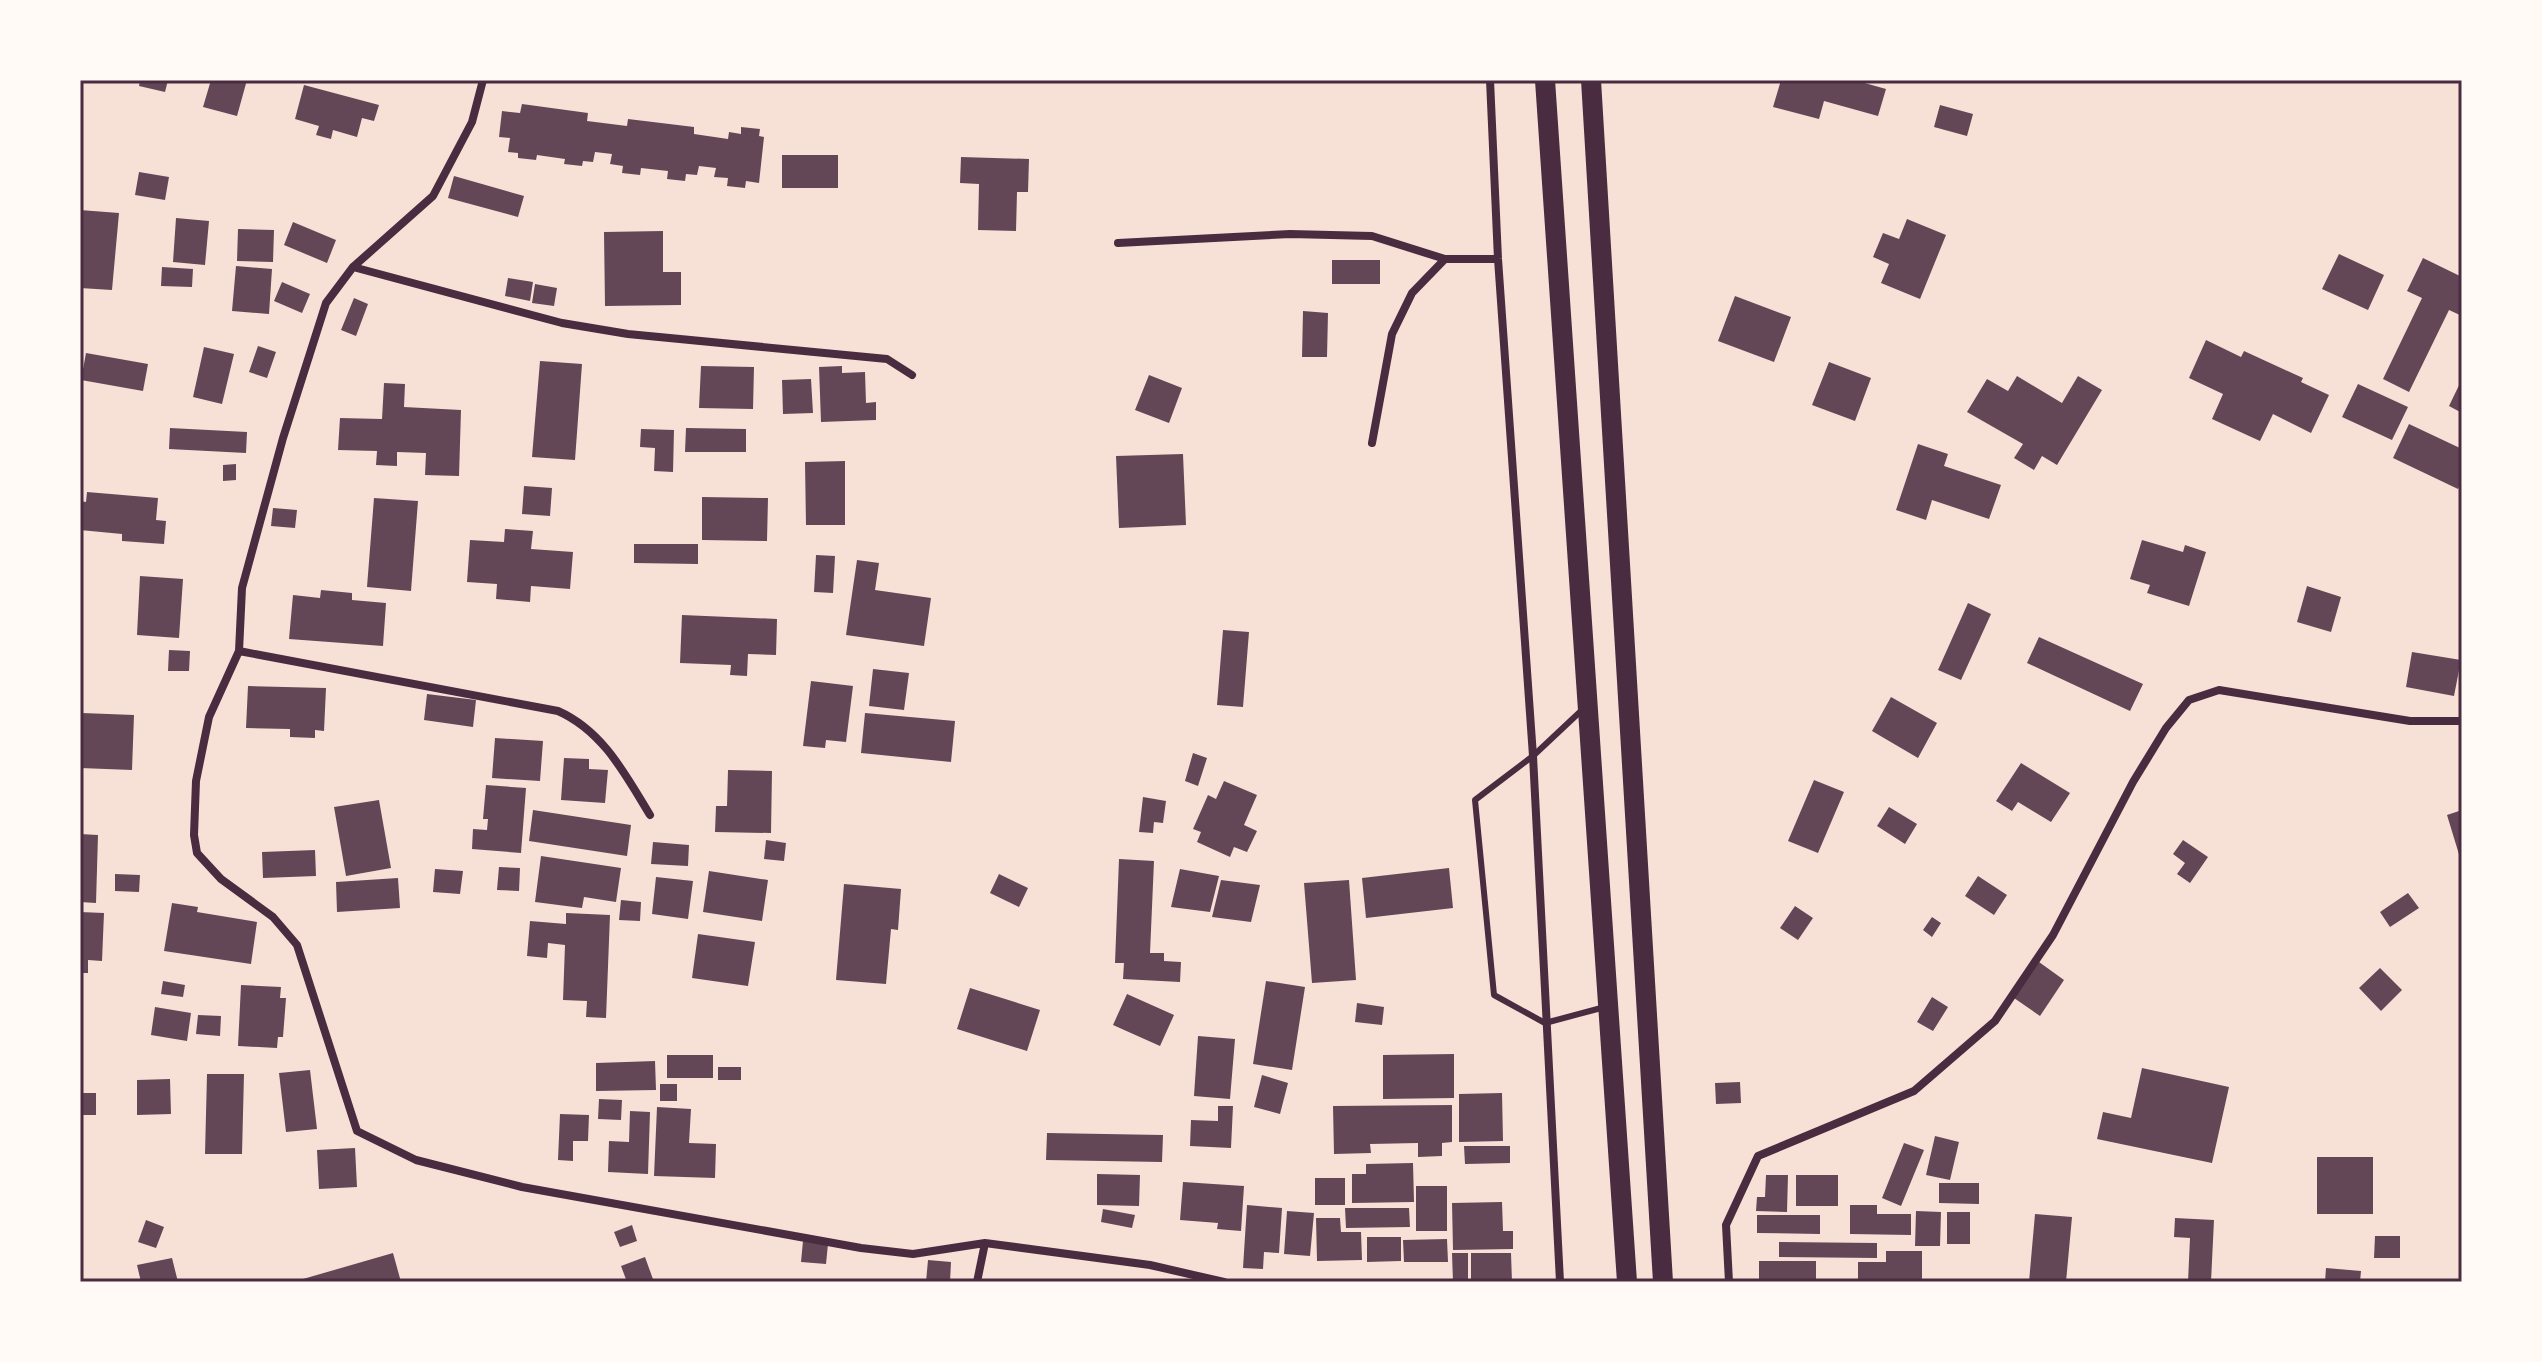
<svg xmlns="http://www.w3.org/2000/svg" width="2542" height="1362" viewBox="0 0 2542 1362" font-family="Poppins,sans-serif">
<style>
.building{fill:#644757}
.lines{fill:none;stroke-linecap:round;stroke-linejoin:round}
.service{stroke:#4a2c40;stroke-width:6}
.minor{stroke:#4a2c40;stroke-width:8}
.primary{stroke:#4a2c40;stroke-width:20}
.neatline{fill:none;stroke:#4a2c40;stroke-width:3}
</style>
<rect width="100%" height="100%" fill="#f7e1d7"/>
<path class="building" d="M140,80H168L165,92L139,86Z
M211,80H247L237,116L203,107Z
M1781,80H1854L1886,89L1878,116L1824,101L1819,119L1773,107Z
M304,85L379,105L374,121L362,118L357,137L333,130L331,139L316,135L319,126L295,119Z
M522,104L588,113L587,121L627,126L628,119L694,127V134L728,139L729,132L741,134V127L760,129L759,136L764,137L759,183L746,181L745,188L727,186L728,178L714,177L716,168L699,166L697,175L686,174L685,181L667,179L668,171L641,168L640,175L622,173L623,166L610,164L612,154L595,152L593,162L583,161L582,166L564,164L565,159L537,155L536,160L518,158V153L508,152L510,138L499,137L502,111L520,113Z
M1940,105L1973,114L1967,136L1934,127Z
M782,155H838V188H782Z
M961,157L1029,159L1028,192H1017L1016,231L978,230L979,184L960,183Z
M139,172L169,177L165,200L135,195Z
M454,176L524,196L518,217L448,198Z
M80,210L119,213L112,290L80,288Z
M176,218L209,221L205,265L173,262Z
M1907,219L1946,235L1920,299L1881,283L1889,264L1873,257L1883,233L1899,239Z
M293,222L336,240L327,263L284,245Z
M238,229L274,230L273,262L237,261Z
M663,231V272H681V305L605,306L604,232Z
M2339,254L2384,275L2368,310L2322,289Z
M2423,258L2462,277V316L2449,310L2409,392L2383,379L2422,298L2407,291Z
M1332,260H1380V284H1332Z
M236,266L272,269L269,314L232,311Z
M162,267L193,269L192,287L161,286Z
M508,278L533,282L530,301L505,296Z
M282,282L310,294L302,313L274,301Z
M535,284L557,288L554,306L532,303Z
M1735,296L1791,317L1774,362L1718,341Z
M354,298L368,304L356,336L341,330Z
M1303,311L1328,313L1327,357H1302Z
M2206,340L2241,357L2244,351L2303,378L2301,382L2329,395L2311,433L2273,414L2260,441L2212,419L2223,394L2189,378Z
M258,346L276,352L267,378L249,372Z
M204,347L234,354L222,404L193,397Z
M86,353L148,364L143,391L81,380Z
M540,361L582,364L575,460L532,457Z
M1829,362L1871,378L1855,421L1812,405Z
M701,366L754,367L753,409L699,408Z
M842,366V373L865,372L866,403L876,402V420L821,422L819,367Z
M1149,375L1182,388L1169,423L1135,410Z
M2017,376L2062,403L2078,376L2102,390L2057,465L2042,456L2034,470L2014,458L2023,444L1967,412L1987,379L2008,391Z
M811,379L813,413L783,414L782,380Z
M2462,379V413L2449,406Z
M384,383L405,384L404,407L461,410L459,476L425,475L426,453L397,452V466L376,465L377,451L338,450L340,418L382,419Z
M2358,384L2408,407L2392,440L2342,417Z
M2409,424L2462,449V481L2458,489L2393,458Z
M170,428L247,432L246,453L169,449Z
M686,428L746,429V452H685Z
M641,429L674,430L673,472L654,471L655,448L640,447Z
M1918,444L1948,454L1944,466L2001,485L1989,519L1932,500L1926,520L1896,510Z
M1183,454L1186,525L1119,528L1116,456Z
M845,461V525H806L805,462Z
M236,464V480L223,481V465Z
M524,486L552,488L550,516L522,514Z
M87,492L158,498L156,520L166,521L164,544L122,541V534L80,530V501L86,502Z
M702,497L768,498L767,541L702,540Z
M374,498L418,501L411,591L367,587Z
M273,508L297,510L295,528L271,526Z
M505,529L533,531L531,549L573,552L570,589L531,586L530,602L496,599L497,584L467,582L470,540L504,542Z
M2142,540L2183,552L2185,545L2206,552L2189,606L2147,593L2150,585L2130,579Z
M634,544H698V564L634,563Z
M816,555L835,556L833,593L814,592Z
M857,560L879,563L875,590L931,598L924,646L846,635Z
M140,576L183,579L179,638L137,635Z
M2307,586L2341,597L2331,632L2297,622Z
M321,590L352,593V600L386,603L383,646L289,639L293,595L320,598Z
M1968,603L1991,614L1961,680L1938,670Z
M682,615L777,619L776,655L748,654L747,676L730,675L731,665L680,663Z
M1223,630L1249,632L1243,707L1217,705Z
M2039,637L2143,684L2130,711L2027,663Z
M169,650L190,651L189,671H168Z
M2412,652L2461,660L2454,696L2406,687Z
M873,669L909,673L904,710L869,706Z
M811,681L853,686L846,742L826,740L825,748L803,746Z
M248,686L326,688L324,731L315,730V738L290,737V729L246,728Z
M427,694L476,700L473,727L424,720Z
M1891,697L1937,723L1918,758L1872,731Z
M82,713L134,715L132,770L80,768Z
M865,713L955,721L951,762L861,753Z
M495,738L543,741L540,781L492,778Z
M1193,753L1207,758L1198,786L1185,781Z
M564,758L589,759V769L608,770L605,803L561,800Z
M2021,763L2070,793L2051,822L2018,802L2012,811L1996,801Z
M728,770L772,771L771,833L715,832L716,806H727Z
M1814,780L1844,792L1818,853L1788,841Z
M1224,781L1257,795L1244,825L1257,831L1247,852L1234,847L1230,857L1197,842L1201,832L1193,829L1208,795L1216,799Z
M486,785L526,788L521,853L472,849L473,829L487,830L488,819H483Z
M1143,797L1166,801L1163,823L1154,822L1153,833L1139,832Z
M379,800L391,868L346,876L334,807Z
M1889,807L1917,824L1905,844L1877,826Z
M533,810L631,825L627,856L529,841Z
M2462,810V861H2461L2447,815Z
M80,834L98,835L96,903L80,902Z
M766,840L786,843L784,861L764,859Z
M2183,840L2208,857L2190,883L2177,874L2185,863L2173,854Z
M653,842L689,845L688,866L651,864Z
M315,850L316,876L263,878L262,852Z
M541,856L621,868L616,902L584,897L582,908L535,902Z
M1119,859L1154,861L1150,953H1164V961L1181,962L1180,982L1123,979L1124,963H1115Z
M499,867L520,868L519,891L497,890Z
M1449,868L1453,908L1366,918L1362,878Z
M435,869L463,871L460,894L433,892Z
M1180,869L1219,876L1210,912L1171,907Z
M709,871L768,880L762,921L703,912Z
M115,874L140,875L139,892L115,891Z
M999,874L1028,888L1019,907L990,893Z
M1978,876L2007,895L1994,915L1965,896Z
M656,877L693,881L688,919L652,914Z
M398,878L400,908L337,912L336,882Z
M1221,880L1260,885L1251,922L1212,917Z
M1349,880L1356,980L1312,983L1304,883Z
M844,884L901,889L898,930L891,929L886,984L836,980Z
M2408,893L2419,908L2390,927L2380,912Z
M621,900L641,902L640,921L619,920Z
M172,903L198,907L197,912L257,922L251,964L164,951Z
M1795,906L1813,918L1798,940L1780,928Z
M80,912L104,913L102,961L88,960V973H80Z
M566,913L610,915L606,1018L586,1017L587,1001L563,1000L565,945L548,943L547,958L527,956L530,921L566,924Z
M1932,917L1941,923L1932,937L1923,930Z
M698,934L755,942L748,986L692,978Z
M2039,962L2064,980L2040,1016L2014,998Z
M2380,968L2402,990L2381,1011L2359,988Z
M163,981L185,985L183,997L161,994Z
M1266,981L1305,987L1292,1070L1253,1064Z
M241,985L281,987L280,998H286L283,1037H278L277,1048L238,1046Z
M970,988L1040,1010L1027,1051L957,1029Z
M1127,994L1174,1015L1160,1046L1113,1025Z
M1932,997L1948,1007L1933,1031L1917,1022Z
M1357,1003L1384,1007L1382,1025L1355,1022Z
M155,1007L191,1013L187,1041L151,1035Z
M198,1015L221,1016L220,1036L196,1034Z
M1198,1036L1235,1039L1230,1099L1194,1096Z
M1454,1054V1098L1383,1099V1055Z
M667,1055H713V1078H667Z
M655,1061L656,1090L596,1091V1063Z
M718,1067H741V1080H718Z
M2142,1068L2229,1087L2212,1163L2097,1139L2103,1112L2131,1118Z
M310,1070L317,1129L286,1132L279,1073Z
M207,1074H244L242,1154H205Z
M1262,1075L1288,1083L1280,1114L1254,1107Z
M170,1079L171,1114L137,1115V1080Z
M1740,1082L1741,1103L1716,1104L1715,1083Z
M660,1084H677V1101H660Z
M80,1093H96V1115H80Z
M1502,1093L1503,1141L1459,1142V1094Z
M599,1099L622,1100L621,1120L598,1119Z
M1452,1105V1142L1442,1143V1156L1418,1157V1143L1370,1144L1371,1153L1334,1154L1333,1106Z
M1218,1106H1233L1231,1148L1190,1146L1191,1120L1218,1121Z
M657,1107L691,1109L689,1143L716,1144L715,1178L654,1176Z
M630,1111L650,1112L648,1174L608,1172L609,1141L629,1142Z
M560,1114L589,1115L588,1141H573V1161L558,1160Z
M1047,1133L1163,1135L1162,1162L1046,1160Z
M1935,1136L1959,1142L1950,1180L1926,1175Z
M1904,1143L1924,1150L1901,1206L1882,1198Z
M1464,1146H1510V1163L1465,1164Z
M355,1148L357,1187L319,1189L317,1150Z
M2317,1157H2373V1214H2317Z
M1413,1163L1414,1202L1352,1203V1174H1366V1164Z
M1097,1174L1140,1175L1139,1206L1097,1205Z
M1766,1175H1788L1787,1212L1756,1211L1757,1197H1765Z
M1796,1175H1838V1206H1796Z
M1315,1178H1345V1205H1315Z
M1183,1182L1244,1186L1241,1231L1217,1229L1218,1223L1180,1220Z
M1939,1183H1979V1204L1939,1203Z
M1416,1186H1447V1231H1416Z
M1502,1202L1503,1231H1513V1249L1453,1250L1452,1203Z
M1247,1205L1282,1208L1279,1253L1264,1252L1263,1269L1243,1268Z
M1850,1205H1877V1214H1911V1235L1850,1234Z
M1345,1208H1409L1410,1227L1346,1228Z
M1103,1209L1135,1215L1132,1228L1101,1222Z
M1287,1211L1314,1213L1310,1256L1284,1254Z
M1916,1211L1941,1212L1940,1246H1915Z
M1947,1212H1970V1244H1947Z
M2035,1214L2072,1217L2066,1282H2029Z
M1757,1215H1820V1234L1757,1233Z
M1316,1218H1340L1341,1232H1361L1362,1260L1317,1261Z
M2175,1218L2214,1220L2211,1282H2188L2190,1238L2174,1237Z
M146,1220L164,1227L156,1248L138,1242Z
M632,1225L637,1241L620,1247L614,1232Z
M2375,1236H2400V1258H2374Z
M1367,1237H1401V1261L1367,1262Z
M1447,1239L1448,1262H1404L1403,1240Z
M803,1241L828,1244L826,1264L801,1262Z
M1779,1242L1877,1243V1258L1779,1257Z
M1886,1251H1922V1282H1858V1262H1886Z
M393,1253L401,1282H296V1281Z
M1452,1253H1468V1282H1453Z
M1471,1253H1511L1512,1282H1471Z
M645,1257L654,1282H627L621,1266Z
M172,1258L178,1282H141L137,1265Z
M928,1260L951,1262L950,1282H926Z
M1759,1261H1816V1282H1759Z
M2326,1268L2361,1271L2360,1282H2325Z"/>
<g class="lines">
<path class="service" d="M1582,710L1533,756L1475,800L1494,995L1545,1023L1605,1007"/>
<path class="minor" d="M483,80L472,122L433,196L353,267L326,303L283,438L242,588L239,651L209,717L196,781L194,835L197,853L221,879L273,917L297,945L357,1131L416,1160L522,1187L861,1248L913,1254L985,1243L1150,1265L1224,1282
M1490,80L1498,259L1533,756L1560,1282
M1118,243L1290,234L1372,236L1445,259
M353,267L562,323L628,334L887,359L912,375
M1372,443L1392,334L1412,293L1445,259H1498
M239,651L558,711C603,731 625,774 650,815
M977,1282L985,1243
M1729,1282L1726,1225L1758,1156L1914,1091L1995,1021L2053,935L2133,782L2166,728L2189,700L2219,690L2410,721H2462"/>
<path class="primary" d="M1545,80L1627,1282
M1591,80L1663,1282"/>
</g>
<rect width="2542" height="1362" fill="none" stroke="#fffaf5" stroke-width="164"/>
<rect x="82" y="82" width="2378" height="1198" class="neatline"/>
</svg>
